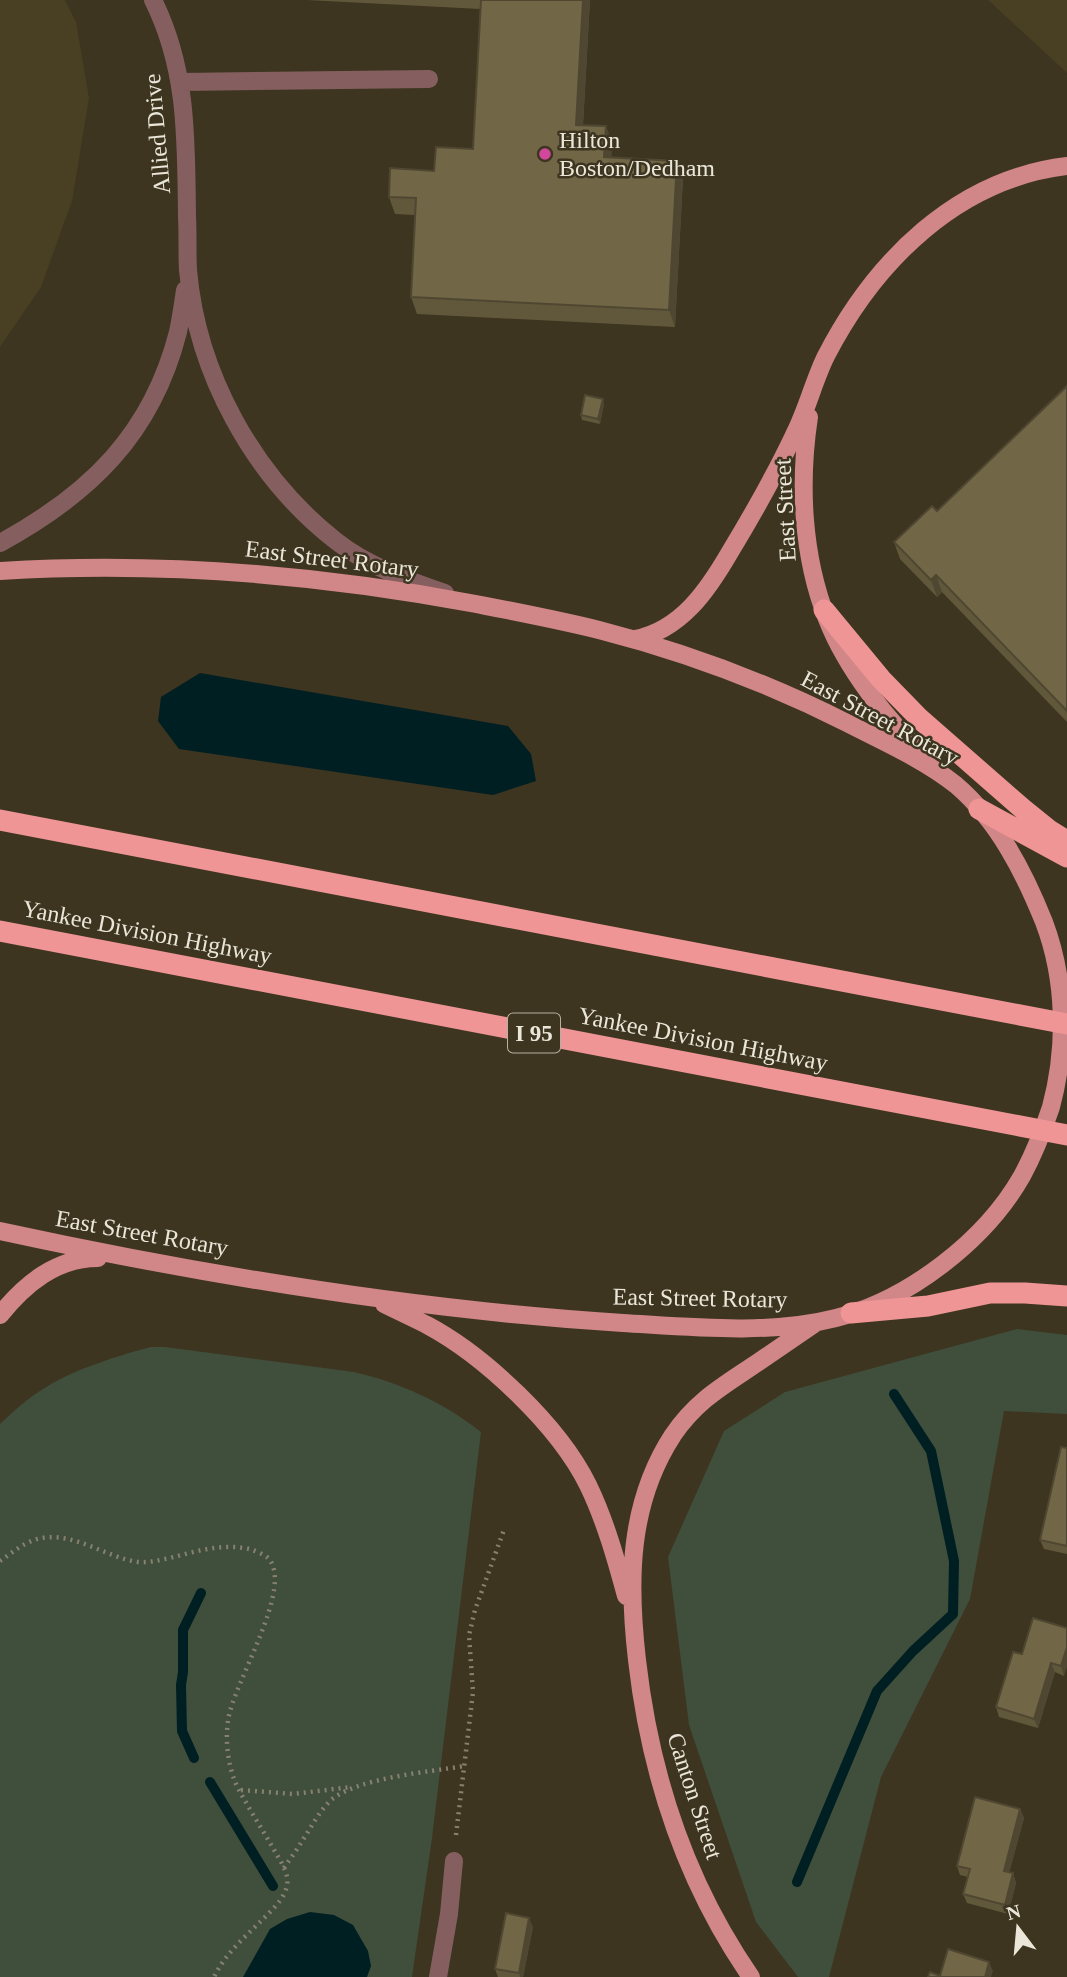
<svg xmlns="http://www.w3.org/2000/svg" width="1067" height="1977" viewBox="0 0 1067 1977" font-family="'Times New Roman',serif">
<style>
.built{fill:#493f23}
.green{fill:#404e3c}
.water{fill:#001f22}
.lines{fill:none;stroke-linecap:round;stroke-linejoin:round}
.stream{stroke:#001f22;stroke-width:10}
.path{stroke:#87816f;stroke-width:4.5;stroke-dasharray:2 5;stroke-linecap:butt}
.minor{stroke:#855f5f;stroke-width:18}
.major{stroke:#d18687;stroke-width:18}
.highway{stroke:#ef9596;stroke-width:21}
.wall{fill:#61583c}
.shaded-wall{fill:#4f4731}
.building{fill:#716646;stroke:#4f4731;stroke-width:2}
.hotel-dot{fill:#d1479c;stroke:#3d3520;stroke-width:2.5}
.labels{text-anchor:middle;stroke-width:5;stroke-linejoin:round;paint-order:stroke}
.shield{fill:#3d3520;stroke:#b6b1a2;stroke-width:2}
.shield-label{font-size:23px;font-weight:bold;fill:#eae6d9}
.street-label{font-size:24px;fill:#eae6d9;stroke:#3d3520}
.poi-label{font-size:24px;fill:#eae6d9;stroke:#3d3520;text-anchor:start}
</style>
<rect width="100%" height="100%" fill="#3d3520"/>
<path class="built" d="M0,0H65L76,22L89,98L72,201L41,287L0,347Z
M988,0H1067V73Z"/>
<path class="green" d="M1017,1329L1067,1335V1414L1004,1411L970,1599L881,1777L829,1977H798L756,1922L689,1725L668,1557L724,1431L785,1392Z
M151,1347H165L354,1372C401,1383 443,1402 481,1432L432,1838L412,1977H0V1424C15,1410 30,1396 48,1386C75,1369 120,1355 151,1347Z"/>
<path class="water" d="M200,673L508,726L531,754L536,781L493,795L179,749L158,721L161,697Z
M310,1912L334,1915L353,1925L368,1951L371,1966L367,1977H243L270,1929L287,1919Z"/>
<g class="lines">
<path class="stream" d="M194,1758L182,1731L181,1685L183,1672V1630L201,1593
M210,1782L273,1886
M797,1882L877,1691L913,1651L953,1614L954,1561L931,1451L894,1394"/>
<path class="path" d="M0,1561C9,1555 17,1548 27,1543C65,1524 102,1557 138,1562C149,1563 159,1560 170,1558C197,1551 226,1542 253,1550C257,1552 263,1554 267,1557C297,1585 232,1684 228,1721C225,1741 228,1765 236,1784C247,1806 261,1827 273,1848C278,1857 285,1867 287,1877C288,1882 287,1887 285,1892C280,1903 270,1912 261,1921C244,1938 225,1954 214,1977
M241,1790L293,1794L351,1787
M456,1835L473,1692L469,1635L475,1610L505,1527
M284,1868C290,1859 297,1850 302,1841C311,1828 318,1813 330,1801C355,1778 429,1772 464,1766"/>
<path class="minor" d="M153,0C188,70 186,141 187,217C188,234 187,252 188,270C197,374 254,477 336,541C366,565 409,581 445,593
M180,82L429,79
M0,543C90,494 152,434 178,332C181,318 183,304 185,290
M438,1977L449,1914L454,1861"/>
<path class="major" d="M809,417C799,483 802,555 827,619C846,668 888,722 927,758
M0,571C162,561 317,574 476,604C517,612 559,620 599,630C685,652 768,683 847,723C882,741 925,760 956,785C998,821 1024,872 1044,922C1066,980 1067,1047 1051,1107C1043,1131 1034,1154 1022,1176C985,1241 908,1300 836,1318C769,1335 691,1327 623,1323C415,1310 203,1275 0,1231
M635,639C681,630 708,590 730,552C753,514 775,475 794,435C807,410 814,380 826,356C875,261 957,179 1067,166
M384,1304C398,1311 413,1318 427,1325C485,1356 559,1426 588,1485C605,1520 616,1559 626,1596
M0,1315C25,1284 56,1258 98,1258
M751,1977C686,1883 650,1774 637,1660C628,1582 628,1504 673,1435C697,1400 723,1386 757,1363C776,1350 795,1337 814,1324"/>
<path class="highway" d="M824,610L881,679L920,719L1023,809L1049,830L1067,841
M979,809L1067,857
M0,820L1067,1024
M0,931L1067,1135
M851,1313L928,1306L990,1293H1025L1067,1296"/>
</g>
<path class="wall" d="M307,0H590L583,125L606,126L612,143L611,157L677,161L683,178L675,327L417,314L411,297L415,215L395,214L389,197L473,149L480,9Z
M1067,386V722L942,592L937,597L900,559L894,542L937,511Z
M604,404L600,424L582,420L581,415Z
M1067,1448V1554L1044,1549L1040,1540Z
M1067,1628L1064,1676L1055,1672L1038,1728L999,1717L996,1707L1022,1654Z
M1020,1809L1024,1818L1009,1873H1013L1016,1883L1008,1914L967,1903L963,1894L968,1877L960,1875L957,1866Z
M533,1927L523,1977H498L495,1969Z"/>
<path class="shaded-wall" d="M583,0H590L582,142L576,125Z
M606,126L612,143L611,174L604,157Z
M677,161L683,178L675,327L669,310Z
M603,399L604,404L600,424L598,419Z
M936,575L942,592L937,597L931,580Z
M1067,1647V1667L1064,1676L1061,1666Z
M1051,1663L1055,1672L1038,1728L1034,1719Z
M1020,1809L1024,1818L1007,1881L1004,1871Z
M1013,1873L1016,1883L1008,1914L1005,1905Z
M529,1918L533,1927L523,1977H520L519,1973Z
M989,1962L993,1971L991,1977H985Z"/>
<path class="building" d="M481,0H583L576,125L606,126L604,157L677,161L669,310L411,297L416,198L389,197L390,168L434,171L436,147L473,149Z
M1067,386V711L936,575L931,580L894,542L932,506L937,511Z
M585,395L603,399L598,419L581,415Z
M1061,1447L1067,1448V1546L1040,1540Z
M1033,1618L1067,1628V1647L1061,1666L1051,1663L1034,1719L996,1707L1013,1652L1022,1654Z
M975,1797L1020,1809L1004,1871L1013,1873L1005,1905L963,1894L970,1869L957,1866Z
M506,1913L529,1918L519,1973L495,1969Z
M948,1949L989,1962L985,1977H928L930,1972L940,1976Z"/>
<circle class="hotel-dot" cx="545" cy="154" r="7"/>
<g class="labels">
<rect class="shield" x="508" y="1013.5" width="52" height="39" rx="5"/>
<g class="shield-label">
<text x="534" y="1041">I 95</text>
</g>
<g class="street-label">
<text transform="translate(157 134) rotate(-95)" y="8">Allied Drive</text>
<text transform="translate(785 510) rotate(-93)" y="8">East Street</text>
<text transform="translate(332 559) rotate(7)" y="8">East Street Rotary</text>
<text transform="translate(880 718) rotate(28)" y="8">East Street Rotary</text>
<text transform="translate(147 932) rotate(11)" y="8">Yankee Division Highway</text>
<text transform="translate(703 1039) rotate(11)" y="8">Yankee Division Highway</text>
<text transform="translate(142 1233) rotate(10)" y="8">East Street Rotary</text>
<text transform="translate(700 1298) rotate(1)" y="8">East Street Rotary</text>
<text transform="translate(695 1796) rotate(72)" y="8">Canton Street</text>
</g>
<g class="poi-label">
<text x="559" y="148">Hilton<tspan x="559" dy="28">Boston/Dedham</tspan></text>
</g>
</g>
<g transform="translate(1018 1928) rotate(344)" stroke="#3d3520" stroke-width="5" paint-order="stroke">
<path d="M0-5L12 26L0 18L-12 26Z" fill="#eae6d9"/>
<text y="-10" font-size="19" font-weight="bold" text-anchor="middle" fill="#eae6d9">N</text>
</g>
</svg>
